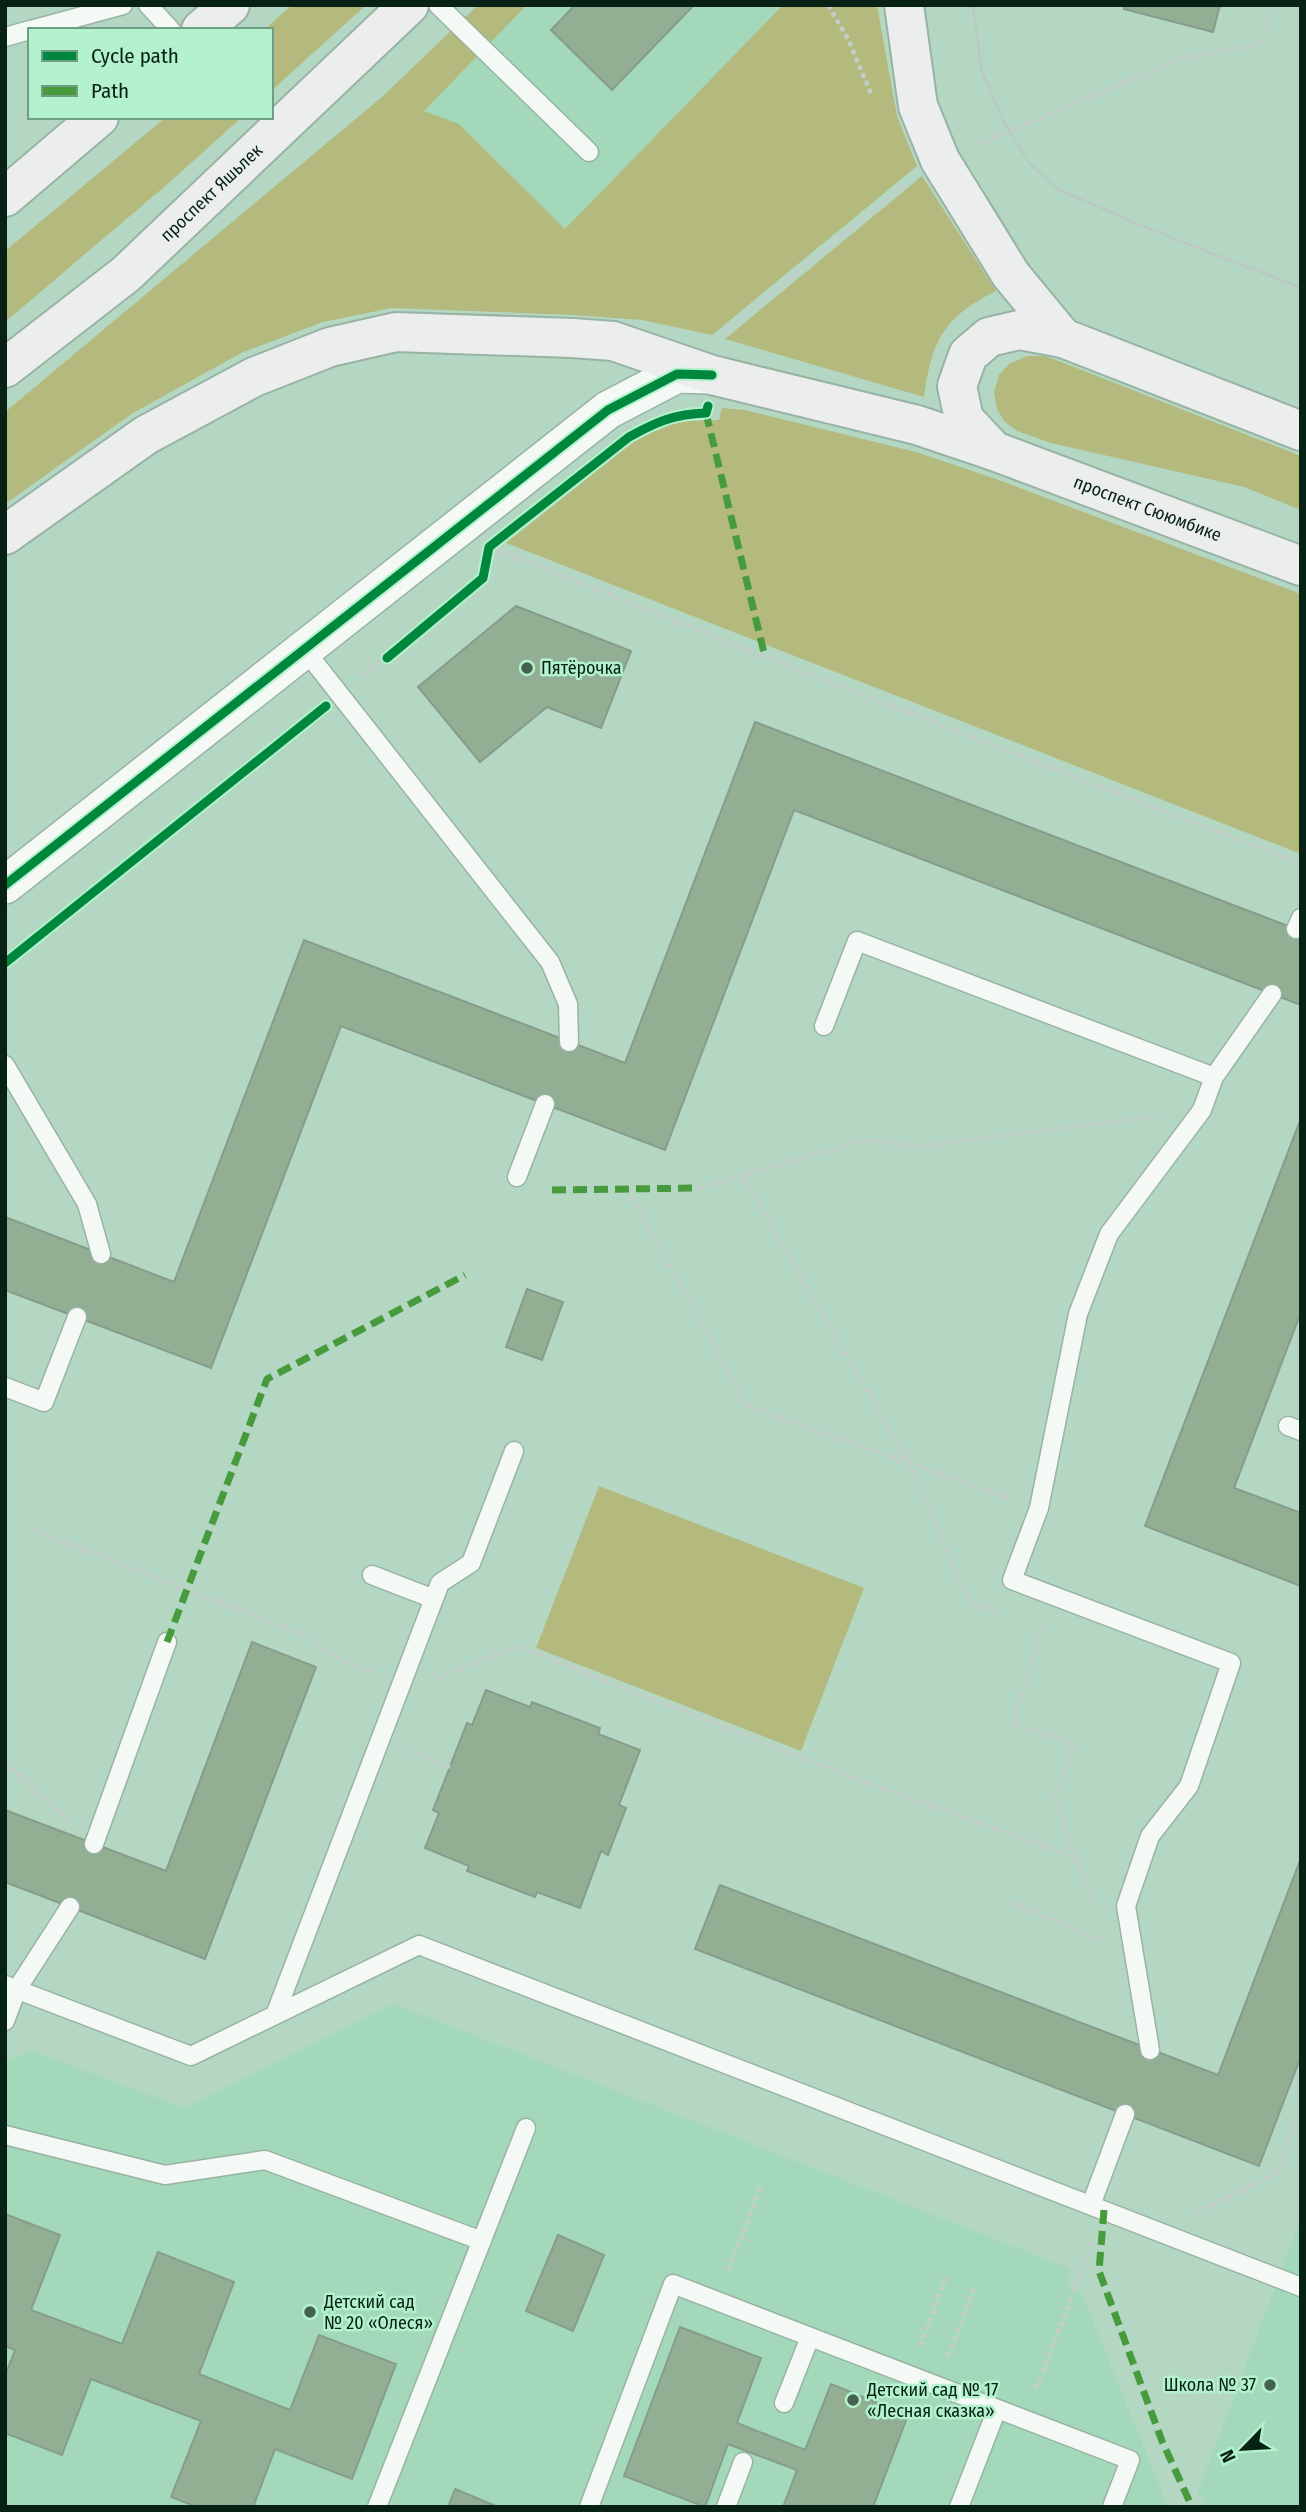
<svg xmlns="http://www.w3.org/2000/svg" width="1306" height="2512" viewBox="0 0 1306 2512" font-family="'Fira Sans Condensed',sans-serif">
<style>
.built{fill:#a3d9ba}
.green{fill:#b4ba7d}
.building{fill:#92af94;stroke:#869d8b;stroke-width:2}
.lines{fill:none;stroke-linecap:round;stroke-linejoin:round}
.service-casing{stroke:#98b3a3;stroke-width:21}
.minor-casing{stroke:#98b3a3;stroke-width:40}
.secondary-casing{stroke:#98b3a3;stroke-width:42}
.path{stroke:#c3cec8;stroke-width:4.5;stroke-dasharray:5 3.5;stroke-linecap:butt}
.service{stroke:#f4f9f6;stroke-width:18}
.minor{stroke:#f4f9f6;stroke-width:37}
.secondary{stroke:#eceeee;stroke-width:38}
.tram{stroke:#bdc7c1;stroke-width:2}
.quiet{stroke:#489b3d;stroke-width:7;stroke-dasharray:14 7;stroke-linecap:butt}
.cycleway-casing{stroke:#b3f2cd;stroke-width:13}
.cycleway{stroke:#00873e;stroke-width:9}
.poi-dot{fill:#446151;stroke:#b3f2cd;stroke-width:2.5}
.labels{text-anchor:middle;stroke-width:5;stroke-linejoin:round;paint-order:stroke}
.street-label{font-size:18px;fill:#072114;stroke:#b3f2cd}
.poi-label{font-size:18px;fill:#072114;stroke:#b3f2cd;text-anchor:start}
</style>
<rect width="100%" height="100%" fill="#b4d7c3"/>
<path class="built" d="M527,5H783L565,229L459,125L423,111Z
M394,2004L1069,2268L1066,2285L1082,2294L1168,2507H5V2062L33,2051L184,2108Z
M1301,2218V2507H1206L1198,2492Z"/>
<path class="green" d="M292,5H366L271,91V30H264Z
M478,5H527L424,111L459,124L565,229L783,5H877L897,116L917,166L712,335L642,320L572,315L392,308L323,322L243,352L133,413L5,504V412L383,96Z
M166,117H242L170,182L5,322V251Z
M922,176L996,291C944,317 932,340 924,397L725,339Z
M1027,356H1046L1301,456V510L1244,487L1051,443L1017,431L1004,421L997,409L994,392L999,375L1009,364Z
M722,408L745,410L916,452L996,479L1301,594V854L506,543L632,443L654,430L679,421L719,420Z
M599,1486L864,1588L801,1751L536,1648Z"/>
<path class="building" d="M575,5H694L612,90L551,30Z
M1125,5H1220L1213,32L1124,9Z
M516,606L631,651L601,728L547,707L480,762L418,687Z
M755,722L1301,931V1005L794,810L665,1150L341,1026L211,1368L5,1290V1217L174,1282L304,940L625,1063Z
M1301,1118V1312L1234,1488L1301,1513V1586L1145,1526Z
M527,1289L563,1302L542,1360L506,1347Z
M252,1642L316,1667L205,1959L5,1882V1810L166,1871Z
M486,1690L530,1707L532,1702L600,1728L598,1734L640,1750L619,1805L626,1808L608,1855L601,1851L580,1908L537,1892L535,1897L467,1871L469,1866L425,1848L439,1813L433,1810L467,1723L472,1725Z
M1301,1858V2056L1259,2166L695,1949L720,1885L1218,2075Z
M5,2214L60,2235L31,2310L122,2344L158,2252L234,2282L199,2374L290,2410L319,2335L396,2364L352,2479L275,2449L253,2507H197L171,2497L201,2421L91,2379L62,2455L5,2433V2376L15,2350L5,2346Z
M558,2235L604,2255L573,2331L526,2311Z
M680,2327L761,2358L737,2423L805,2450L831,2384L908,2415L873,2507H783L797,2470L728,2444L705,2507L624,2476Z
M455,2489L498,2507H448Z"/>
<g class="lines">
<defs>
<path id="service" d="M148,5L171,30
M438,5L589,152
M31,30L123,5
M5,37L30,30
M304,649L550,962L568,1004L569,1042
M1296,929L1301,918
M824,1026L857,941L1214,1077
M5,1065L87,1204L101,1254
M517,1177L545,1104
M5,1387L44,1402L77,1317
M1288,1426L1301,1431
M372,1575L434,1599
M94,1844L167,1642
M5,1985L191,2056L419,1945L1301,2287
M275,2015L440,1583L471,1563L514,1451
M5,2021L17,1989L70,1907
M1150,2050L1126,1906L1150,1836L1189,1786L1231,1663L1012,1580L1039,1508L1078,1314L1109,1234L1202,1110L1214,1077L1272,994
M5,2135L165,2175L265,2160L482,2241
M1091,2205L1125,2114
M784,2403L810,2337
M377,2507L526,2128
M589,2507L673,2284L1130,2460L1112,2507
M726,2507L743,2462
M959,2507L997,2409"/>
<path id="minor" d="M5,885L608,410L677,374L712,375"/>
<g id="secondary">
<path d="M904,5L918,106L940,160L1011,275L1063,338"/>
<path d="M201,30L230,5"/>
<path d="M5,197L99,117"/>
<path id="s1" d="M5,368L126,274L409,5"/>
<path d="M994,451L964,419L957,386L968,355L989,337L1019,330L1063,338L1301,431"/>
<path id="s2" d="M5,535L146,435L254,377L330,347L396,332L572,338L613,341L712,375L917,425L994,451L1301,566"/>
</g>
</defs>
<use href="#service" class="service-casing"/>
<use href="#minor" class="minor-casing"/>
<use href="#secondary" class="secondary-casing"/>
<path class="path" d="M828,5L848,39L872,96
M977,145L1180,59L1262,44L1272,5
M723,333L906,183
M497,550L765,657L1301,864
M363,676L483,578L487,560
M5,963L317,713
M742,1175L909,1463L969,1602L1001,1613
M699,1188L864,1140L919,1147L1158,1116
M628,1189L747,1406L1009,1498
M31,1529L309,1637L337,1658L373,1672
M1043,1627L1013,1724L1074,1744L1055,1800L1093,1905
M437,1678L518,1646L859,1780L1077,1858
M408,1751L450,1767
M5,1762L70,1822
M1010,1902L1100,1940
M1196,2213L1278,2172L1301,2108
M728,2271L762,2184
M920,2346L947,2275
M948,2357L975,2286
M1036,2389L1093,2241"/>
<use href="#service" class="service"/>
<use href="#minor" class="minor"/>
<use href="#secondary" class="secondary"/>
<path class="tram" d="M973,5L982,72L1004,122L1028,162L1058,189L1142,226L1301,288"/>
<path class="quiet" d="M706,413L765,657
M552,1190L699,1188
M167,1642L267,1379L465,1275
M1104,2210L1099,2271L1162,2441L1192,2507"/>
<defs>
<path id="cycleway" d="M387,658L483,578L489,547L629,437C656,422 674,414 706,413L708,406
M5,885L608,410L677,374L712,375
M5,963L326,706"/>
</defs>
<use href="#cycleway" class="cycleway-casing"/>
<use href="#cycleway" class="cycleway"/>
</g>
<g class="poi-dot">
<circle cx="527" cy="668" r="7"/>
<circle cx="310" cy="2312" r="7"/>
<circle cx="1270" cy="2385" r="7"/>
<circle cx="853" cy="2400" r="7"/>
</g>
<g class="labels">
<g class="street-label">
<text dy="6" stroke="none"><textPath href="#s1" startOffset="271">проспект Яшьлек</textPath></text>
<text dy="6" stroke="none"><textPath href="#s2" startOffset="1223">проспект Сююмбике</textPath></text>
</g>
<g class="poi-label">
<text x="541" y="674">Пятёрочка</text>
<text x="324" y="2308">Детский сад<tspan x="324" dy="21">№ 20 «Олеся»</tspan></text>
<text x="1256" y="2391" text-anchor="end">Школа № 37</text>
<text x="867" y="2396">Детский сад № 17<tspan x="867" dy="21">«Лесная сказка»</tspan></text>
</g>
</g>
<rect width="1306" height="2512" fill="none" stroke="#072114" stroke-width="14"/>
<rect x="28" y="28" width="245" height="91" fill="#b3f2cd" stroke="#6e9e83" stroke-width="2"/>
<rect x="42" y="51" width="35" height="10" fill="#00873e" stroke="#6e9e83" stroke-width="2"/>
<text x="91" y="63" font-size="21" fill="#072114">Cycle path</text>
<rect x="42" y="86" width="35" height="10" fill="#489b3d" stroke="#6e9e83" stroke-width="2"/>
<text x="91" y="98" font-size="21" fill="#072114">Path</text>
<g transform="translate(1243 2449) rotate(245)" stroke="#b3f2cd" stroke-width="5" paint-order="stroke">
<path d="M0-5L12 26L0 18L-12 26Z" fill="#072114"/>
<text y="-10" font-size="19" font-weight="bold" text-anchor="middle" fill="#072114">N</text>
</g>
</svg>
